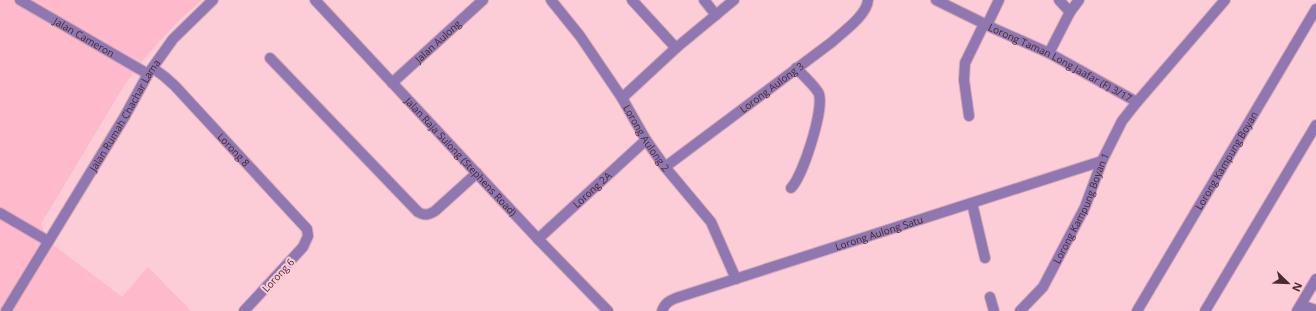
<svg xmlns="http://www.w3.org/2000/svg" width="1316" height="311" viewBox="0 0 1316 311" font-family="'Open Sans',sans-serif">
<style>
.built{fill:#feb9ca}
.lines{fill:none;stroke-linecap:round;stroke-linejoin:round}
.minor-casing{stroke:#d5a8b3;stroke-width:12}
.minor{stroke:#8f77b1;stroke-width:10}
.labels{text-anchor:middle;stroke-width:4;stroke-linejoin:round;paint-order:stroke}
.street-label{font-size:10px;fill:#492a32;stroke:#fcccd7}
</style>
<rect width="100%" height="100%" fill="#fcccd7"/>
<path class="built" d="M0,0H202L180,19L140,63L125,84L41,224L48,241L122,297L148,267L191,311H0Z"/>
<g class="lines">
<defs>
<g id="minor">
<path id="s1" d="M20,0L148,74"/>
<path id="s2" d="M315,0L538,239L608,311"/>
<path id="s3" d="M551,0L580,36L622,98L646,140L665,167L711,222L736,279"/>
<path d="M632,0L676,48"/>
<path d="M704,0L716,15"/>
<path id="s4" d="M936,0L995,29L1049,53L1137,102"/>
<path d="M1059,0L1070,12"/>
<path d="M987,25L999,0"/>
<path d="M1049,53L1070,12L1079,0"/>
<path d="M270,58L418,212C425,216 428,215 435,211L477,173"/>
<path id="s5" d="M153,68L165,77L175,86L307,229L308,236L303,247L244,311"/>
<path id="s6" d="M392,83L483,0"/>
<path d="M622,98L676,48L734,0"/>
<path d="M969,116L964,80L965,63L984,24"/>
<path id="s7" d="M665,167L832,42C843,32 867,15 868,0"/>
<path d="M791,188C803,176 824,110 819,94C816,87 802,74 796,68"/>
<path d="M972,203L985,258"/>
<path d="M0,213L48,241"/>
<path id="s8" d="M538,239L646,140"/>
<path d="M990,297L994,311"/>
<path d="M1301,305L1316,310"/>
<path id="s9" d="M6,311L125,116L148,74L173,39L213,0"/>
<path id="s10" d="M662,311C665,303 669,301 676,298L1102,161"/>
<path id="s11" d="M1020,311L1043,287L1085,207L1102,161L1122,121L1137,102L1225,0"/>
<path id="s12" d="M1137,311L1316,9"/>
<path d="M1205,311L1316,125"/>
<path d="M1297,311L1316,279"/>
</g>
</defs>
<use href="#minor" class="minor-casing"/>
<use href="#minor" class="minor"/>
</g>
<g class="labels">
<g class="street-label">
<text dy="4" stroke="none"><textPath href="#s1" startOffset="74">Jalan Cameron</textPath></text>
<text dy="4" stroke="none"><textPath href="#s6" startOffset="62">Jalan Aulong</textPath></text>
<text dy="4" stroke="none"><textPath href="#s4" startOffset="139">Lorong Taman Long Jaafar (F) 3/17</textPath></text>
<text dy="4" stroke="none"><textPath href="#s7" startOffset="133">Lorong Aulong 3</textPath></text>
<text dy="4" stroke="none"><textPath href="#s9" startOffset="229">Jalan Rumah Chachar Lama</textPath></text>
<text dy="4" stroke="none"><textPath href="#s3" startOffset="168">Lorong Aulong 2</textPath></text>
<text dy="4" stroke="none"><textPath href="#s5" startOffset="115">Lorong 8</textPath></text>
<text dy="4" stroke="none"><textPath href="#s2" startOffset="214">Jalan Raja Sulong (Stephens Road)</textPath></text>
<text dy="4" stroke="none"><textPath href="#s12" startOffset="175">Lorong Kampung Boyan</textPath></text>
<text dy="4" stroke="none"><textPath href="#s8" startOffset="73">Lorong 2A</textPath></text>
<text dy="4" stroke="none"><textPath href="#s11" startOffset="121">Lorong Kampung Boyan 1</textPath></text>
<text dy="4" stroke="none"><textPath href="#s10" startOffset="233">Lorong Aulong Satu</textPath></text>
<text transform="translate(278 275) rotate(-47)" y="4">Lorong 6</text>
</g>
</g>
<g transform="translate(1288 283) rotate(113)" stroke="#fcccd7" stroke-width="3" paint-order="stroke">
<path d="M0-3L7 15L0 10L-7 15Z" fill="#492a32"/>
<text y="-6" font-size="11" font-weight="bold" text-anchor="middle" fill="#492a32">N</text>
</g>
</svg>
